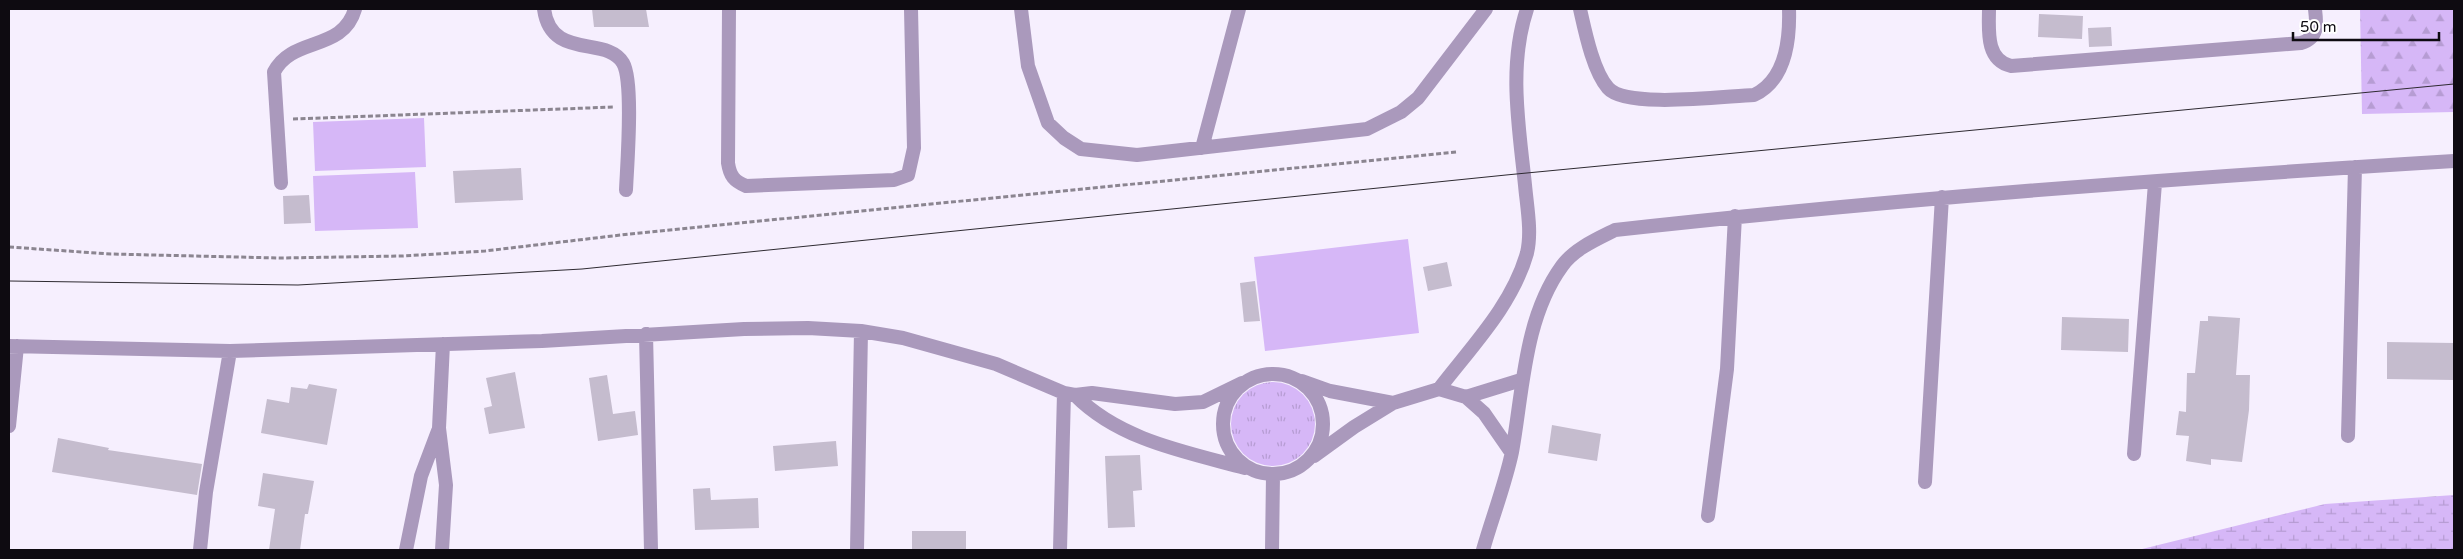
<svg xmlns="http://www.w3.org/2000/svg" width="2463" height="559" viewBox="0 0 2463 559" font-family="'Varela Round',sans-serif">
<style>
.grass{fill:url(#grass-tufts)}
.forest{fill:url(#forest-firs)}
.wetland{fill:url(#wetland-marsh)}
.pitch{fill:#d6b7f7}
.building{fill:#c5bcce}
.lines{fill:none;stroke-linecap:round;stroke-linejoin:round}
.path{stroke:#8b8590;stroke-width:3;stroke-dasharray:5 2.5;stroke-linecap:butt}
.minor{stroke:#aa99bc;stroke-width:14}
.tram{stroke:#2e2a31;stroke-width:1}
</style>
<defs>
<pattern id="grass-tufts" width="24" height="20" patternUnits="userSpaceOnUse" patternTransform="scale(1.25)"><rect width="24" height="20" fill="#d6b7f7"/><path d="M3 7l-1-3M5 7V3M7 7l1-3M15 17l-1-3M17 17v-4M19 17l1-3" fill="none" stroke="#b69cd3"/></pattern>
<pattern id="forest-firs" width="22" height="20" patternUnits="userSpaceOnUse" patternTransform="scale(1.25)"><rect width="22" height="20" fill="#d6b7f7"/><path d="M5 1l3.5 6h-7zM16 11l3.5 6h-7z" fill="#b69cd3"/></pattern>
<pattern id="wetland-marsh" width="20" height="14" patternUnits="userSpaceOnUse" patternTransform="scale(1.25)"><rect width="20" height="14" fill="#d6b7f7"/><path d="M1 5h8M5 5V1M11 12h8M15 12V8" fill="none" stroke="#b69cd3"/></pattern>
</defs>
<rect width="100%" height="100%" fill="#f6effe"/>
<path class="grass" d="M1231 424a42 42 0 1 1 84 0a42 42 0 1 1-84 0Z"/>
<path class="forest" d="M2360,9H2454V112L2362,114Z"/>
<path class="wetland" d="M2454,495V550H2138L2325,504Z"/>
<path class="pitch" d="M424,118L426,167L315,171L313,122Z
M415,172L418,228L315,231L313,176Z
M1408,239L1419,333L1265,351L1254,257Z"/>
<path class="building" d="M592,9H646L649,27H594Z
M2039,14L2083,16L2082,39L2038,37Z
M2111,27L2112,46L2089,47L2088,28Z
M521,168L523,200L455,203L453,171Z
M309,195L311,223L284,224L283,196Z
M1447,262L1452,286L1428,291L1423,267Z
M1255,281L1260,321L1244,322L1240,283Z
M2208,316L2240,318L2236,375H2250L2249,410L2242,462L2211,459V465L2186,461L2189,436L2176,435L2179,411L2186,412L2187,373H2195L2200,321H2208Z
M2062,317L2129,319L2128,352L2061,350Z
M2387,342L2454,343V380L2387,379Z
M515,372L525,428L489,434L484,408L492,406L486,378Z
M607,375L613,414L635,411L638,435L598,441L589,378Z
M309,384L337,389L327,445L261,433L267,399L289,403L291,387L307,389Z
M1552,425L1601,434L1597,461L1548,453Z
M58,438L109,448L108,450L202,464L197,495L52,472Z
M836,441L838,466L775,471L773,446Z
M1140,455L1142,490L1133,491L1135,527L1108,528L1105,456Z
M263,473L314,481L308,514H305L300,550H269L275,509L258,506Z
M710,488L711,500L758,498L759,528L695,530L693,489Z
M912,531H966V550H912Z"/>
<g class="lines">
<path class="path" d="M293,119L614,107
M9,247L111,254L279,258L403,256L485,251L629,234L1457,152"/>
<path class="minor" d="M544,9C551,61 607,35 623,63C634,82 627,165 626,190
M729,9L728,163C730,176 734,181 746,186L894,180L908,175L914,148L911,9
M1021,9L1028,66L1048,123L1064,138L1081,149L1137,155L1367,129L1401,112L1418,98L1486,9
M1580,9C1585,31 1593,71 1608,88C1626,109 1725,96 1754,95C1786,80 1790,40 1789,9
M1989,9C1989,29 1985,60 2011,66L2301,43C2318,38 2317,25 2315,9
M1202,148L1239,9
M281,183L274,72C292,36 343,52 355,9
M646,334L651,550
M9,346L230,351L542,341L744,329L808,328L861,331L903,338L996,364L1064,393L1075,395L1092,393L1175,404L1203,402L1242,383
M1223 424a50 50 0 1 1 100 0a50 50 0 1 1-100 0Z
M1302,381L1330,391L1393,403
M1439,389C1471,347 1512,306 1527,253C1532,232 1527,207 1525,185C1519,127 1508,66 1527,9
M1075,395C1119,440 1186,452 1245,468
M1466,397L1521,380
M9,426L17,346
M2348,436L2355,167
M2134,454L2155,183
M1314,456L1354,427L1393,403L1439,389L1466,397L1484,413L1511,452
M1925,482L1942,197
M1708,516L1727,369L1735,216
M200,550L206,492L230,351
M406,550L421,476L438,431
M442,550L446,485L439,428L443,344
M857,550L861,331
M1060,550L1064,393
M1272,550L1273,475
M1483,550C1492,518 1505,485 1512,452C1523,391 1524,318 1562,266C1574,249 1597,239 1615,230C1894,199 2174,178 2454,161"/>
<path class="tram" d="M9,281L298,285L582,269L1506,175L2454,84"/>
</g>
<rect width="2463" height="559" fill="none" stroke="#0e0b11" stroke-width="20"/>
<path d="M2293 32v8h146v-8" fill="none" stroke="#0e0b11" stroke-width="2.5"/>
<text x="2300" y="32" font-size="15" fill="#0e0b11" stroke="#ffffff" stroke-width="4" paint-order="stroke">50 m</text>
</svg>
